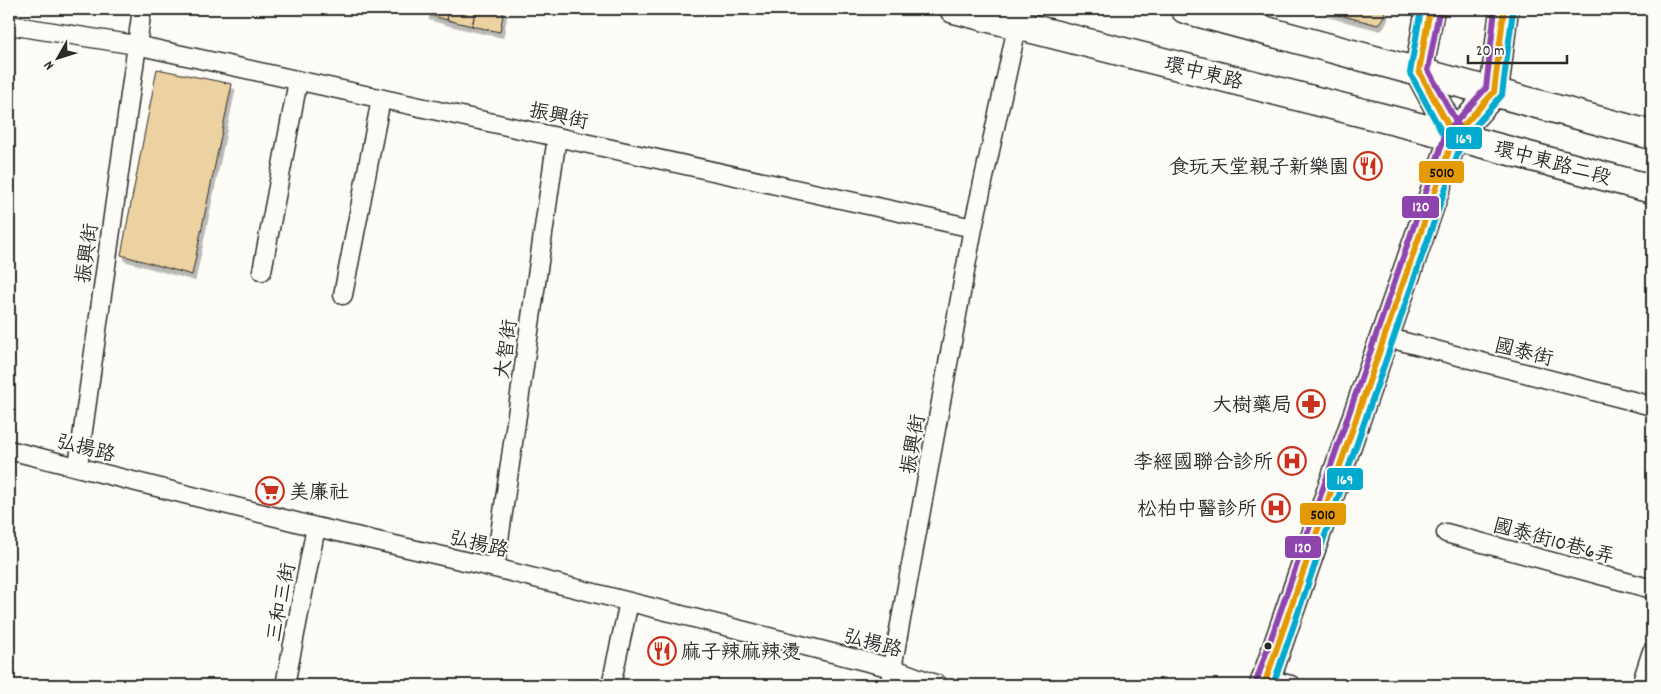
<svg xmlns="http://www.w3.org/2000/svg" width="1661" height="694" viewBox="0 0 1661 694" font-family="Dekko,'LXGW WenKai TC',sans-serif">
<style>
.building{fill:#ecd2a1;stroke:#2b2b2b;filter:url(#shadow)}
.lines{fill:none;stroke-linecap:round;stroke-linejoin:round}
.lane-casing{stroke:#2b2b2b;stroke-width:21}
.secondary-casing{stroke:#2b2b2b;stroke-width:31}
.lane{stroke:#fdfcf7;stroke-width:18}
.secondary{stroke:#fdfcf7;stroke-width:28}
.bus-1-casing{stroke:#fdfcf7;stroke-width:10}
.bus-2-casing{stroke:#fdfcf7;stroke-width:10}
.bus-3-casing{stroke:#fdfcf7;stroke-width:10}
.bus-1{stroke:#e39a04;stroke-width:6}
.bus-2{stroke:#00a9ce;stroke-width:6}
.bus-3{stroke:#8e44ad;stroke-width:6}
.bus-dot{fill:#2b2b2b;stroke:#fdfcf7;stroke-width:2}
.labels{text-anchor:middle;stroke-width:4.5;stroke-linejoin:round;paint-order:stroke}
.street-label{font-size:20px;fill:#2b2b2b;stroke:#fdfcf7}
.poi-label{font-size:20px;fill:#2b2b2b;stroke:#fdfcf7;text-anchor:end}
.line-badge{stroke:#fdfcf7;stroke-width:2}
.badge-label{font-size:14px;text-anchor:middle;font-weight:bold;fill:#fff}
.pale-badge-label{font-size:14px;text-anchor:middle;font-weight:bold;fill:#111}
</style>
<defs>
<filter id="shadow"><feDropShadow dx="3" dy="5.5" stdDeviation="0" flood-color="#0004"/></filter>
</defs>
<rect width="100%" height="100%" fill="#fdfcf7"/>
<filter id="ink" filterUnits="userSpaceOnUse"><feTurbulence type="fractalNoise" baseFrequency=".02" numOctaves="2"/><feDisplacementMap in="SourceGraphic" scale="10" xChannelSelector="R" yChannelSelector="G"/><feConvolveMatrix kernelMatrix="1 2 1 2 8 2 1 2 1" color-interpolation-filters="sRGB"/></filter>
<g filter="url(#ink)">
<path class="building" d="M427,9H449L447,20L426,14Z
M449,9H476L472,26L447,20Z
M476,9H504L500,32L472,26Z
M1325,9H1385L1384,16L1378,25L1324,11Z
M157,69L232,84L192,275L121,255Z"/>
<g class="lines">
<defs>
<path id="lane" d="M9,25L136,45L973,228
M262,271L298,81
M343,295L381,99
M1385,337L1652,406
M9,450L316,527L495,568L892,668L938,685
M78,466L142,9
M1446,533L1652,589
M495,568L557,137
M1266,679L1291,685
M285,685L316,527
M611,685L629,602
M890,685L892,668L973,228L1021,9
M1641,685L1652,651"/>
<path id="secondary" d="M954,9L1454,136L1652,189
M1185,9L1652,135
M1430,9L1419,71L1454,136
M1264,685L1454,136L1494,92L1504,9"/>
</defs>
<use href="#lane" class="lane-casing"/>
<use href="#secondary" class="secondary-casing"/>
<use href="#lane" class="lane"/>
<use href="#secondary" class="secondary"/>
<defs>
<path id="bus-1" d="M1430,9L1419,71L1454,136
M1264,685L1454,136L1494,92L1504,9"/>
<path id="bus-2" d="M1421,9L1410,73L1446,140
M1273,685L1462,141L1502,95L1513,10"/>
<path id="bus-3" d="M1439,11L1428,70L1462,132
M1256,682L1446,133L1486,88L1495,9"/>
</defs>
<use href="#bus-1" class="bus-1-casing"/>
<use href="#bus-2" class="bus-2-casing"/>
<use href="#bus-3" class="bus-3-casing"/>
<use href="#bus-1" class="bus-1"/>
<use href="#bus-2" class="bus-2"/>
<use href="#bus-3" class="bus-3"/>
</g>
</g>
<defs>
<symbol id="restaurant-ring" viewBox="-11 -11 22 22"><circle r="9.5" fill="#fdfcf7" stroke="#c8321e" stroke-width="1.5"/><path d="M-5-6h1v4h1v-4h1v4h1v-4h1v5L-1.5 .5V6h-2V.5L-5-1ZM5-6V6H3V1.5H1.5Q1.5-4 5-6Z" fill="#c8321e"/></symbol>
<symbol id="pharmacy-ring" viewBox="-11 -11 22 22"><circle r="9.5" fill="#fdfcf7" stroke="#c8321e" stroke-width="1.5"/><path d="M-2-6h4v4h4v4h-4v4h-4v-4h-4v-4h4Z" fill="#c8321e"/></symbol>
<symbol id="hospital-ring" viewBox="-11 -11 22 22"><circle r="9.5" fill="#fdfcf7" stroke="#c8321e" stroke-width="1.5"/><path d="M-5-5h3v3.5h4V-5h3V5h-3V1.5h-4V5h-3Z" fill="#c8321e"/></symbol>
<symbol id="supermarket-ring" viewBox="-11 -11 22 22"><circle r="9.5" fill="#fdfcf7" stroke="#c8321e" stroke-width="1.5"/><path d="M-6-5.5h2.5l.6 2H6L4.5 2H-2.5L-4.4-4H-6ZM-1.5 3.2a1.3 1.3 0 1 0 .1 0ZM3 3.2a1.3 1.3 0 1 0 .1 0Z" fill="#c8321e"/></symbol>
</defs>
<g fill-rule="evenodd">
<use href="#restaurant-ring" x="1352" y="150" width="32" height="32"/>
<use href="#pharmacy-ring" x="1295" y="388" width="32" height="32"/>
<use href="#hospital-ring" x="1276" y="445" width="32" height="32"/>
<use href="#supermarket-ring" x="254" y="475" width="32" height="32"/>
<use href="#hospital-ring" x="1260" y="492" width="32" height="32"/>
<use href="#restaurant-ring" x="646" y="635" width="32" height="32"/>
</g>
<circle class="bus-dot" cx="1268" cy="646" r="4.5"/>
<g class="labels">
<g class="street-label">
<text transform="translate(1204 72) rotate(14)" y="7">環中東路</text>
<text transform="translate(559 115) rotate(12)" y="7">振興街</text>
<text transform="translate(1553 162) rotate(15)" y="7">環中東路二段</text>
<text transform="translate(86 253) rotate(-82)" y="7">振興街</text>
<text transform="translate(505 349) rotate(-82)" y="7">大智街</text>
<text transform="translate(1524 351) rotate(14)" y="7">國泰街</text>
<text transform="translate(912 444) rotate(-80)" y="7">振興街</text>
<text transform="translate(86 447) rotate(14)" y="7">弘揚路</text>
<text transform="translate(1554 540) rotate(15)" y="7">國泰街10巷6弄</text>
<text transform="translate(479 543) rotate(13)" y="7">弘揚路</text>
<text transform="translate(280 602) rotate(-79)" y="7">三和三街</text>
<text transform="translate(873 642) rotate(15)" y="7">弘揚路</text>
</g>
<g class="poi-label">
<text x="1349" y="173">食玩天堂親子新樂園</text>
<text x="1292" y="411">大樹藥局</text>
<text x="1273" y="468">李經國聯合診所</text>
<text x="289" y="498" text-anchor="start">美廉社</text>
<text x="1257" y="515">松柏中醫診所</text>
<text x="681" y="658" text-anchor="start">麻子辣麻辣燙</text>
</g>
</g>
<g class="line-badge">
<rect x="1445" y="126" width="38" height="24" rx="5" fill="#00a9ce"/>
<rect x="1418" y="160" width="47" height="24" rx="5" fill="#e39a04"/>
<rect x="1401" y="195" width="39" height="24" rx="5" fill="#8e44ad"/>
<rect x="1326" y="467" width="38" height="24" rx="5" fill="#00a9ce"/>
<rect x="1299" y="502" width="48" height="24" rx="5" fill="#e39a04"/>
<rect x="1284" y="535" width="38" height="24" rx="5" fill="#8e44ad"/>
</g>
<g class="badge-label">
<text x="1464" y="143">169</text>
<text x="1421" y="211">120</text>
<text x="1345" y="484">169</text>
<text x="1303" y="552">120</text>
</g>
<g class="pale-badge-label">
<text x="1442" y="177">5010</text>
<text x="1323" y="519">5010</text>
</g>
<rect width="1661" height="694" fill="none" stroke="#fdfcf7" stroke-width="30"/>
<rect x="15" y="15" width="1631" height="664" fill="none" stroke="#2b2b2b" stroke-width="2" filter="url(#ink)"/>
<g transform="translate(58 58) rotate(231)" stroke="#fdfcf7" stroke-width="4" paint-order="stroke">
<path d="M0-4L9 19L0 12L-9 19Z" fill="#2b2b2b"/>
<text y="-8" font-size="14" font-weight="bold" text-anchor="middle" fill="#2b2b2b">N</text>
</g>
<path d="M1468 55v8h99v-8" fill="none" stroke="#2b2b2b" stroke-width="2.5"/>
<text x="1476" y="55" font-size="15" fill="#2b2b2b" stroke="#fdfcf7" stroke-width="4" paint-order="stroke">20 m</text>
</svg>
